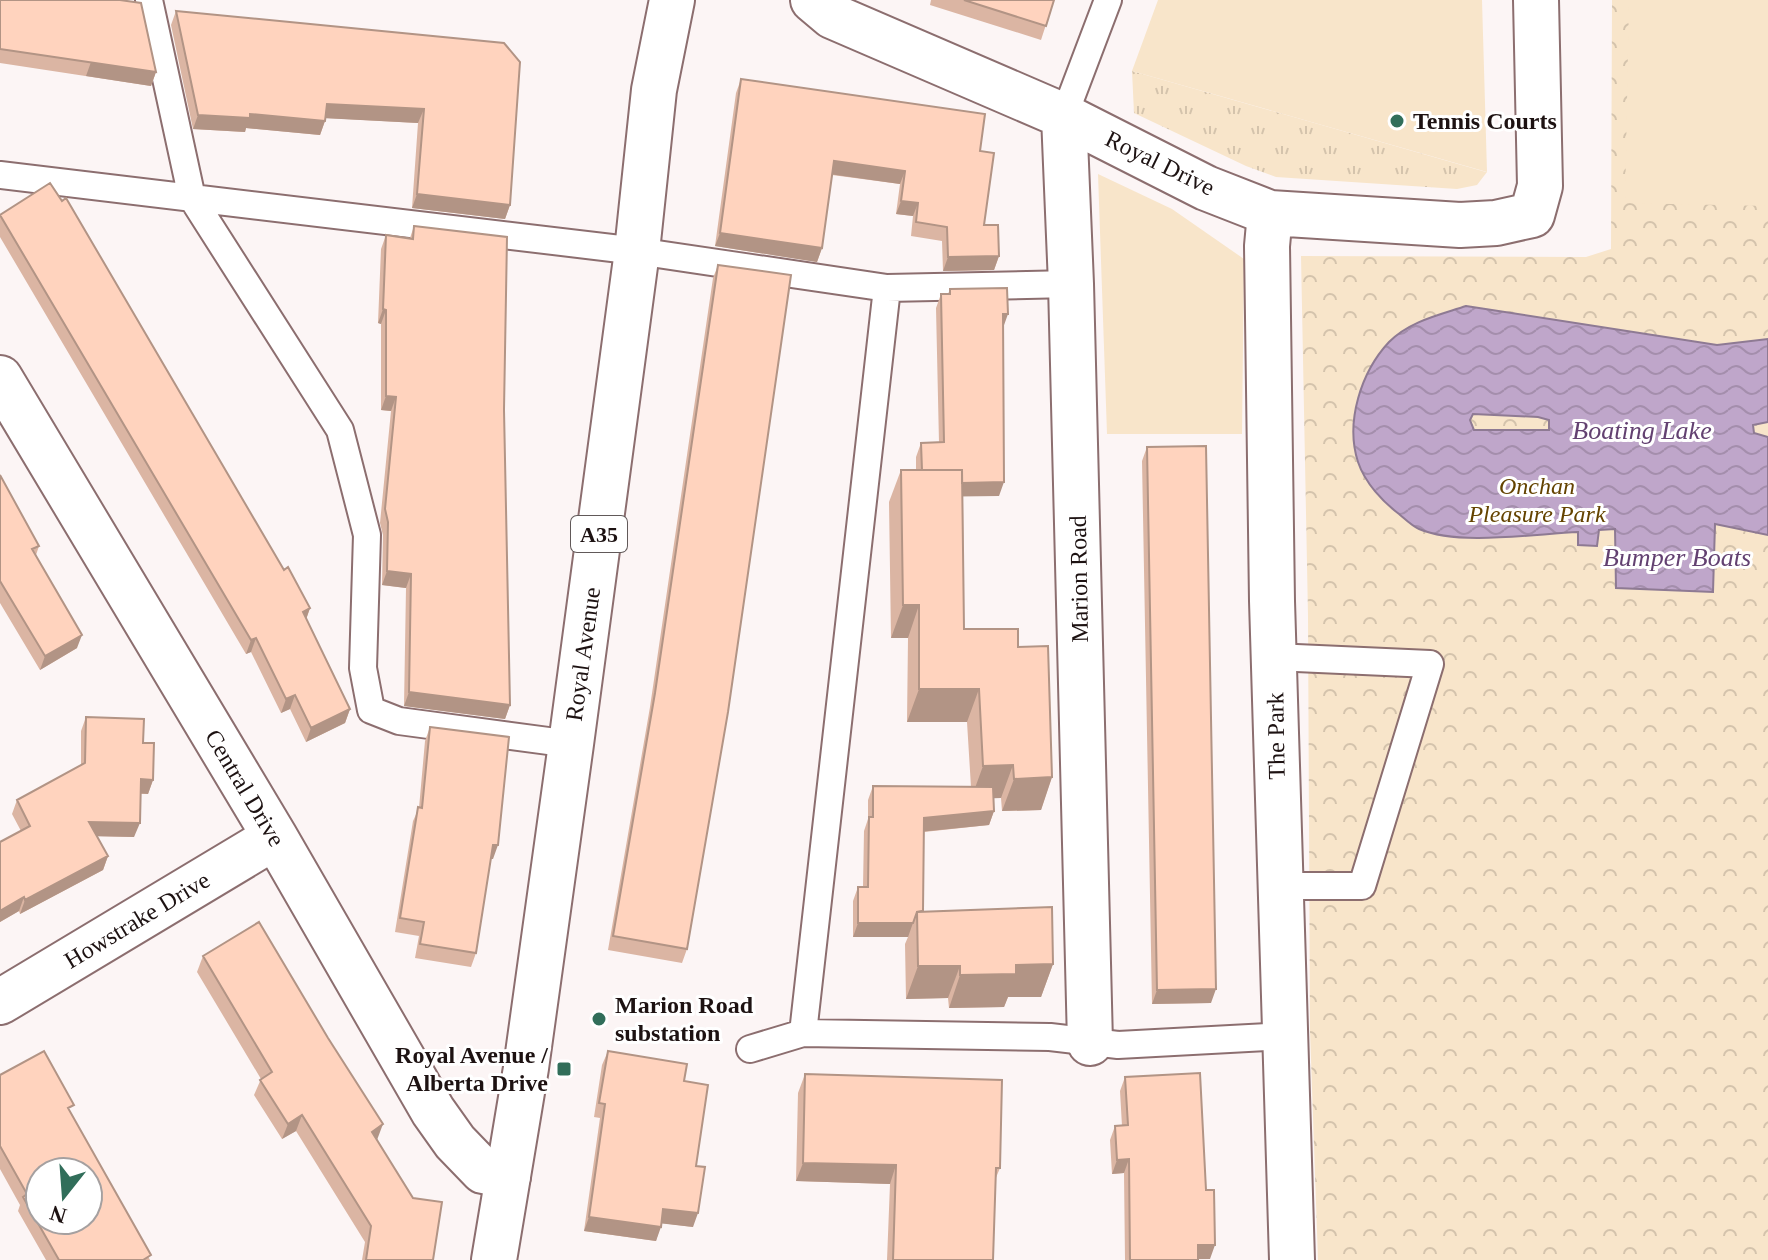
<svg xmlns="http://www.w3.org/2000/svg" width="1768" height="1260" viewBox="0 0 1768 1260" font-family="'Times New Roman',serif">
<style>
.grass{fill:url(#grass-tufts)}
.forest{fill:url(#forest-crowns)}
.garden{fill:#f8e5ca}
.water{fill:url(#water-waves);stroke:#8e7a93;stroke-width:2;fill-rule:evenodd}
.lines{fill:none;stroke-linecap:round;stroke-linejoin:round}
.service-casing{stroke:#8c6e6f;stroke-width:30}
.minor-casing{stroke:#8c6e6f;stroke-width:48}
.primary-casing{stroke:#8c6e6f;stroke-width:48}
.service{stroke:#fff;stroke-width:26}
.minor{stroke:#fff;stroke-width:44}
.primary{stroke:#fff;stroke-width:44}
.wall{fill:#dbb5a3}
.shaded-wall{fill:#b29485}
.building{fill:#ffd3be;stroke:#b29485;stroke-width:2;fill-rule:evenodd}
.poi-dot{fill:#316e5a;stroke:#fff;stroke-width:3}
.labels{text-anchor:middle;stroke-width:6;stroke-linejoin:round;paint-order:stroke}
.shield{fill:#fff;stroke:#615959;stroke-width:2}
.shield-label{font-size:22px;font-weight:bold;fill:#1d1212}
.poi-label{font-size:24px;font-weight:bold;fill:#1d1212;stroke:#fff;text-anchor:start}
.street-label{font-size:24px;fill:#1d1212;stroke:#fff}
.park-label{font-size:24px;font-style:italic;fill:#644300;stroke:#fff}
.water-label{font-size:26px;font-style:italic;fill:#634171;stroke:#fff}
</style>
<defs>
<pattern id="grass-tufts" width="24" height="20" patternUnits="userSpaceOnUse" patternTransform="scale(2)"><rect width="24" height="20" fill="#f8e5ca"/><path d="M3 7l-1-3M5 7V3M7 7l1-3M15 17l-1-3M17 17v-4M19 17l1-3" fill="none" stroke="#d4c3ac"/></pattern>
<pattern id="forest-crowns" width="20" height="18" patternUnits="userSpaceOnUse" patternTransform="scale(2)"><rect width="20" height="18" fill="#f8e5ca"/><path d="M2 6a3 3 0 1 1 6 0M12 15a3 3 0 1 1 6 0" fill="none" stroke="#d4c3ac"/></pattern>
<pattern id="water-waves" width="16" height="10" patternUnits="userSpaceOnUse" patternTransform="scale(2)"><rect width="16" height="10" fill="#bfa6ca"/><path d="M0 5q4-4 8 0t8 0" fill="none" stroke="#a48eac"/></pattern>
</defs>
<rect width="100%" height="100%" fill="#fcf5f5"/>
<path class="grass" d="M1132,71L1486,172H1487L1477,185L1457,189L1276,177L1246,166L1134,113Z"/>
<path class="forest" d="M1612,0H1768V1260H1318L1310,1031L1308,616L1301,256L1586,257L1611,249Z"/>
<path class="garden" d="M1158,0H1482L1487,172L1132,71Z
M1629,0H1768V206L1625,203Z
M1098,174L1172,209L1244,259L1242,434H1107Z"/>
<path class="water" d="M1466,306L1717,345L1768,339V422L1753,425L1754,433L1768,437V535L1715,524L1713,592L1616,588L1615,529L1599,530L1597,546L1578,545V532C1533,534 1459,546 1419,529C1412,526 1405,519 1399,514C1383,502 1365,483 1358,462C1345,422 1361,372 1389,342C1410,321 1439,315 1466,306ZM1473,414L1538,417L1549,420V430H1474L1470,420Z"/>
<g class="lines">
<defs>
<path id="service" d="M149,0L192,198L340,430L367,535L363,668L371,710L399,721L571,744
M1064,116L1108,0
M0,175L637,251L887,288L1071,284
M1274,657L1430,664L1362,886H1280
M803,1033L887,288
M750,1049L803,1033L1050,1037L1118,1045L1286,1036"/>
<path id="minor" d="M813,0L832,16L1064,116L1206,188L1270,213L1460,225L1496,223L1532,215L1540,186L1536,0
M1064,116L1071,284L1090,1043
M1270,213L1267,246L1272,601L1292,1260
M0,378L275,837L433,1111L455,1142L483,1171L508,1176
M0,1002L275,837"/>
<path id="primary" d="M494,1260L526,1068L571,744L637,251L654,90L672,0"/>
</defs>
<use href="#service" class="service-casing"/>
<use href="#minor" class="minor-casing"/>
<use href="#primary" class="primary-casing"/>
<use href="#service" class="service"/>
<use href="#minor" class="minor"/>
<use href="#primary" class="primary"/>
</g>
<path class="wall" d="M0,0L156,72L151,86L0,63Z
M931,0H1054L1041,40L930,5Z
M176,11L504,43L510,205L505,219L412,208L418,123L326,118L320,135L246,128L245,132L193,129L171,25Z
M741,79L980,151L984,225L999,256L994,270L943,271L942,241L911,236L913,216L896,214L900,184L832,175L822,248L817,262L715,246L736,93Z
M0,214L284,570L310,608L306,620L350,709L345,723L306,742L290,709L281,713L251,652L246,654L0,237Z
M414,226L504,410L510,705L505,719L404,706L406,588L382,585L383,535L380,523L391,411L381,410V324L378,323L381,249L386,235L410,238Z
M718,265L687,949L682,963L608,950L650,707L713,278Z
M950,289L1003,327L999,496H963L964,629L1018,647L1052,777L1041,810L1002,811L1001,798H993L994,811L989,825L924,832L923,911L1053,964L1041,997H1008L1004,1007L949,1008L948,998L906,999L905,944L908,937H853V901L858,887H863L864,831L868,819V800L873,786L971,787L967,722H907L908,638H891L889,502L901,470H916V457L921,443H939L936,308L941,294H948Z
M1147,447L1211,1003L1152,1004L1142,461Z
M0,475L39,546L36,555L77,648L40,670L0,603Z
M86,717L143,743L153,780L148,794H140L134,837L97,836L108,856L103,870L20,914L19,911L0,922V842L21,831L12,814L17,800L81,766V731Z
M430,727L493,859H491L476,953L471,967L415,958L419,936L395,932L413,821L419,808L425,741Z
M203,956L377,1140L433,1260H362L365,1242L296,1131L282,1139L254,1095L261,1079L197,972Z
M608,1051L684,1081L696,1166L693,1227L661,1223L656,1241L584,1231L600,1118L594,1117L602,1065Z
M805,1074L1000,1168L995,1180L993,1260H887L890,1184L796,1181L798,1093Z
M0,1075L71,1113L150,1260H46L18,1211L20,1205L0,1169Z
M1125,1077L1210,1259L1125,1260L1124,1173L1112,1174L1110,1140L1115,1126H1122L1120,1091Z"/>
<path class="shaded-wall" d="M91,62L156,72L151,86L86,76Z
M327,104L424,109L418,123L322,118Z
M250,114L325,121L320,135L246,128L245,132L193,129L198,115Z
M834,161L905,171L900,184L829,174Z
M417,194L510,205L505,219L412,208Z
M901,201L918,203L913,216L896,214Z
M720,233L822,248L817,262L715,246Z
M999,256L994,270L943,271L948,257Z
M383,309L386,310L381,324L378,323Z
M1003,314H1008L1003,328Z
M386,396L396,397L391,411L381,410Z
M1004,482L999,496L917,497L922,484Z
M387,571L411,574L406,588L382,585Z
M903,605H919L908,638H891Z
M310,608L305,622L303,612Z
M82,635L77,648L40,670L45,656Z
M256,638L251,652L246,654L251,640Z
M919,689H979L967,722H907Z
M409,692L510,705L505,719L404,706Z
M295,695L290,709L281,713L286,699Z
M350,709L345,723L306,742L311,728Z
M1013,765L1001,798L971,799L983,766Z
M1052,777L1041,810L1002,811L1014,779Z
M141,779L153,780L148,794L136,793Z
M994,811L989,825L919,832L924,818Z
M89,822L140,823L134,837L84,836Z
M493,845H498L493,859H488Z
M108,856L103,870L20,914L25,900Z
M24,897L19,911L0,922V911Z
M858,923H913L908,937H853Z
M1053,964L1041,997H1008L1004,1007L949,1008L960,975L1016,965Z
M918,966H960L948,998L906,999Z
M1216,989L1211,1003L1152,1004L1157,990Z
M302,1115L296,1131L282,1139L288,1124Z
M383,1124L377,1140L372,1132Z
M1129,1159L1124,1173L1112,1174L1117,1160Z
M803,1163L896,1165L890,1184L796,1181Z
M663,1209L698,1213L693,1227L658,1223Z
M589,1217L661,1227L656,1241L584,1231Z
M1198,1245H1215L1210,1259H1193Z"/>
<path class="building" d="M0,0H120L141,3L156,72L0,49Z
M964,0H1054L1046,26Z
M176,11L504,43L520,62L510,205L417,194L424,109L327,104L325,121L250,114V118L198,115Z
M741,79L985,114L980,151L994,153L984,225H998L999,256L948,257L947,227L916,222L918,203L901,201L905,171L834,161L822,248L720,233Z
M50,183L62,201L66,198L284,570L288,567L310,608L303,612L350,709L311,728L295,695L286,699L256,638L251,640L0,215Z
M414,226L507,237L504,410L510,705L409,692L411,574L387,571L388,522L385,509L396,397L386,396V310L383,309L386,235L413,239Z
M718,265L791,275L728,712L687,949L613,936L655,693Z
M1007,288L1008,314H1003L1004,482L962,483V470H922L921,443L944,442L941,294H950V289Z
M1206,446L1216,989L1157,990L1147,447Z
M901,470H962L964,629H1018V647L1048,646L1052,777L1014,779L1013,765L983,766L979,689H919V605H903Z
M0,475L39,546L32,549L82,635L45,656L0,581Z
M86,717L144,719L143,743H154L153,780L141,779L140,823L89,822L108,856L25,900L24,897L0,911V842L30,826L17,800L85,763Z
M430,727L509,737L498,845H493L476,953L420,944L424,922L400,918L418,807L422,808Z
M873,786L993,787L994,811L924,818L923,911L917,912L913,923H858V887H868L869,817H873Z
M1052,907L1053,964L1016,965V974L960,975V966H918L917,912Z
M259,922L328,1038L383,1124L372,1132L413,1198L442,1202L433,1260H366L371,1226L302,1115L288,1124L260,1080L272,1072L203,956Z
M44,1051L74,1105L68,1108L151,1255L143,1260H59L23,1197L27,1194L0,1146V1075ZM40,1172H88V1220H40Z
M608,1051L687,1064L684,1081L708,1085L696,1166L705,1167L698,1213L663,1209L661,1227L589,1217L605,1104L599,1103Z
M1200,1073L1206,1190H1214L1215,1245H1198V1260H1130L1129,1159L1117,1160L1115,1126L1128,1125L1125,1077Z
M805,1074L1002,1080L1000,1168H996L993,1260H893L896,1165L803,1163Z"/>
<g class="poi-dot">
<circle cx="1397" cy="121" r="8"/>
<circle cx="599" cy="1019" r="8"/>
<rect x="556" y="1061" width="16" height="16" rx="4"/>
</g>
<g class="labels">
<rect class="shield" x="571" y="516" width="56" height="36" rx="6"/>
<g class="shield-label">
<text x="599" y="542">A35</text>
</g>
<g class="poi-label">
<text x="1413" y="129">Tennis Courts</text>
<text x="615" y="1013">Marion Road<tspan x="615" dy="28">substation</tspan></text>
<text x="548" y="1063" text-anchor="end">Royal Avenue /<tspan x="548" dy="28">Alberta Drive</tspan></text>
</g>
<g class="street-label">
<text transform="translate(1160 163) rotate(26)" y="8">Royal Drive</text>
<text transform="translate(1079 579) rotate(-91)" y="8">Marion Road</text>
<text transform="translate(583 654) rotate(-82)" y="8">Royal Avenue</text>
<text transform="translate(1276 736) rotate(-91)" y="8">The Park</text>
<text transform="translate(245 788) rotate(59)" y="8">Central Drive</text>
<text transform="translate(137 920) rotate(-31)" y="8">Howstrake Drive</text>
</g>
<g class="park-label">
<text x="1537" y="494">Onchan<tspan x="1537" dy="28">Pleasure Park</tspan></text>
</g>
<g class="water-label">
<text x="1642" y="439">Boating Lake</text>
<text x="1677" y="566">Bumper Boats</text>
</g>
</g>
<g transform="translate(64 1196) rotate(197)"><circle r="38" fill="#ffffff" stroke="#a5a0a0" stroke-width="2"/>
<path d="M0-6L14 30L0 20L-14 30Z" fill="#316e5a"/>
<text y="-12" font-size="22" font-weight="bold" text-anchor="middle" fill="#1d1212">N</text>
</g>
</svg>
